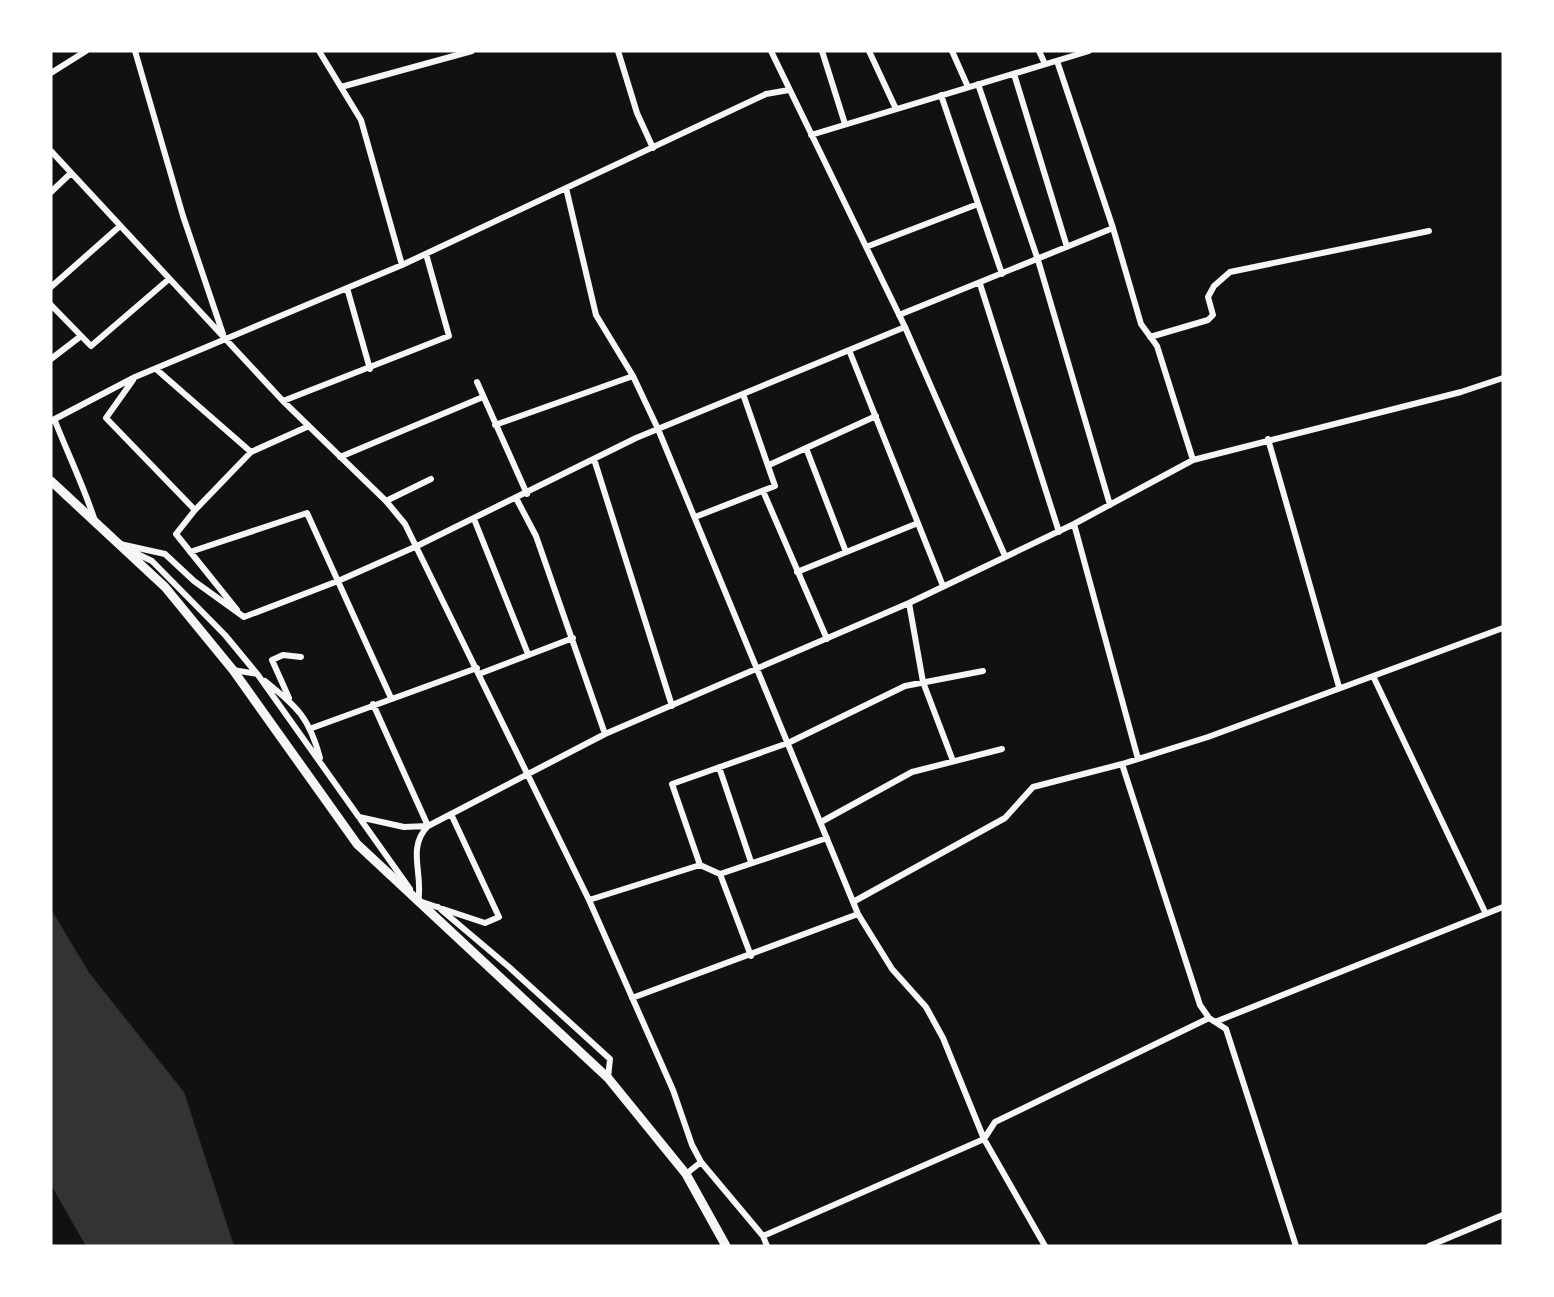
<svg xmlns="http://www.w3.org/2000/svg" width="1554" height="1297" viewBox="0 0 1554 1297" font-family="'Alegreya Sans',sans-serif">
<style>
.water{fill:#333}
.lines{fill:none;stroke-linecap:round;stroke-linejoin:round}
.minor{stroke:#f5f5f5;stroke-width:6}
.tertiary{stroke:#f5f5f5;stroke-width:9}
</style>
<rect width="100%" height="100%" fill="#111"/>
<path class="water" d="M51,909L90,974L184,1092L234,1246H86L51,1185Z"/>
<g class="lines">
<path class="minor" d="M135,51L183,216L223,334
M319,51L361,120L402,265
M618,51L637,113L653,148
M771,51L905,327L1005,556
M822,51L845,124
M869,51L896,109
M952,51L968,87
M1039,51L1045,64
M1057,61L1113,228L1141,324L1157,346L1193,460
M51,73L86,51
M1014,74L1067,247
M978,84L1038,260L1110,505
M341,87L472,51
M941,95L1002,274
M811,135L1089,51
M51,151L283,401L386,501L405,524L589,900L673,1090L692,1145L701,1162L763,1236L767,1246
M566,188L596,315L633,376L658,429L858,914L892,969L926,1007L943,1038L984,1139L1045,1246
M51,192L71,173
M866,247L978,204
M980,284L1059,532
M51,287L120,226
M347,288L370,369
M51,305L91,346L169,279
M899,315L1113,228
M1150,337L1208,320L1213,315L1208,297L1214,286L1230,272L1429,231
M849,350L943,586
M51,359L81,336
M156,369L251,452
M133,380L106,418L195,510
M477,382L527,494
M283,401L449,336L426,254
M51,421L135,377L402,265L766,94L789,90
M55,421C68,454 84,487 95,521
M495,425L633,376
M1268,439L1339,687
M806,448L846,552
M340,457L483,397
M594,459L672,706
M769,465L876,416
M763,491L827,639
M516,498L536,536L605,734
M386,501L431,479
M695,517L775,486L743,394
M474,519L528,654
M1074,524L1138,759
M120,544L165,554L194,581L244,617L338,581L417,546L636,438L905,327
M127,549L152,561L225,635L258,675L410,889
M190,552L307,513L391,698
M797,572L918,523
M909,603L923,682L953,761
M237,610L176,534L195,510L251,452L309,426
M233,670L257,674
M479,674L573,638
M1373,676L1485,912
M265,681C298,708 309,717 320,758
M289,698L272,660L283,655L301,657
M312,728L477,668
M1122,764L1200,1005L1209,1018L1226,1029L1296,1246
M719,767L751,862
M359,817L404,827L428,826L373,704
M821,822L912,772L1002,749
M700,865L672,784L788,743L905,686L983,671
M720,874L751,956
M589,900L700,865L720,874L827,838
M418,902C424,875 406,848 428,826L605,734L909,603L1074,524L1193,460L1461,392L1503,378
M422,902L485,923L499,917L451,814
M853,902L1005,818L1033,787L1122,764L1208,737L1503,628
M438,907L509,967L610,1059L608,1078
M632,998L858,914
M1215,1022L1503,907
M686,1174L701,1162
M763,1236L984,1139L995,1122L1209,1018
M1429,1246L1503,1215"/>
<path class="tertiary" d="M51,481L165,587L233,670L357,844L608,1078L686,1174L726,1246"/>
</g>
<rect width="1554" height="1297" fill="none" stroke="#ffffff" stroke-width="105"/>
</svg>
